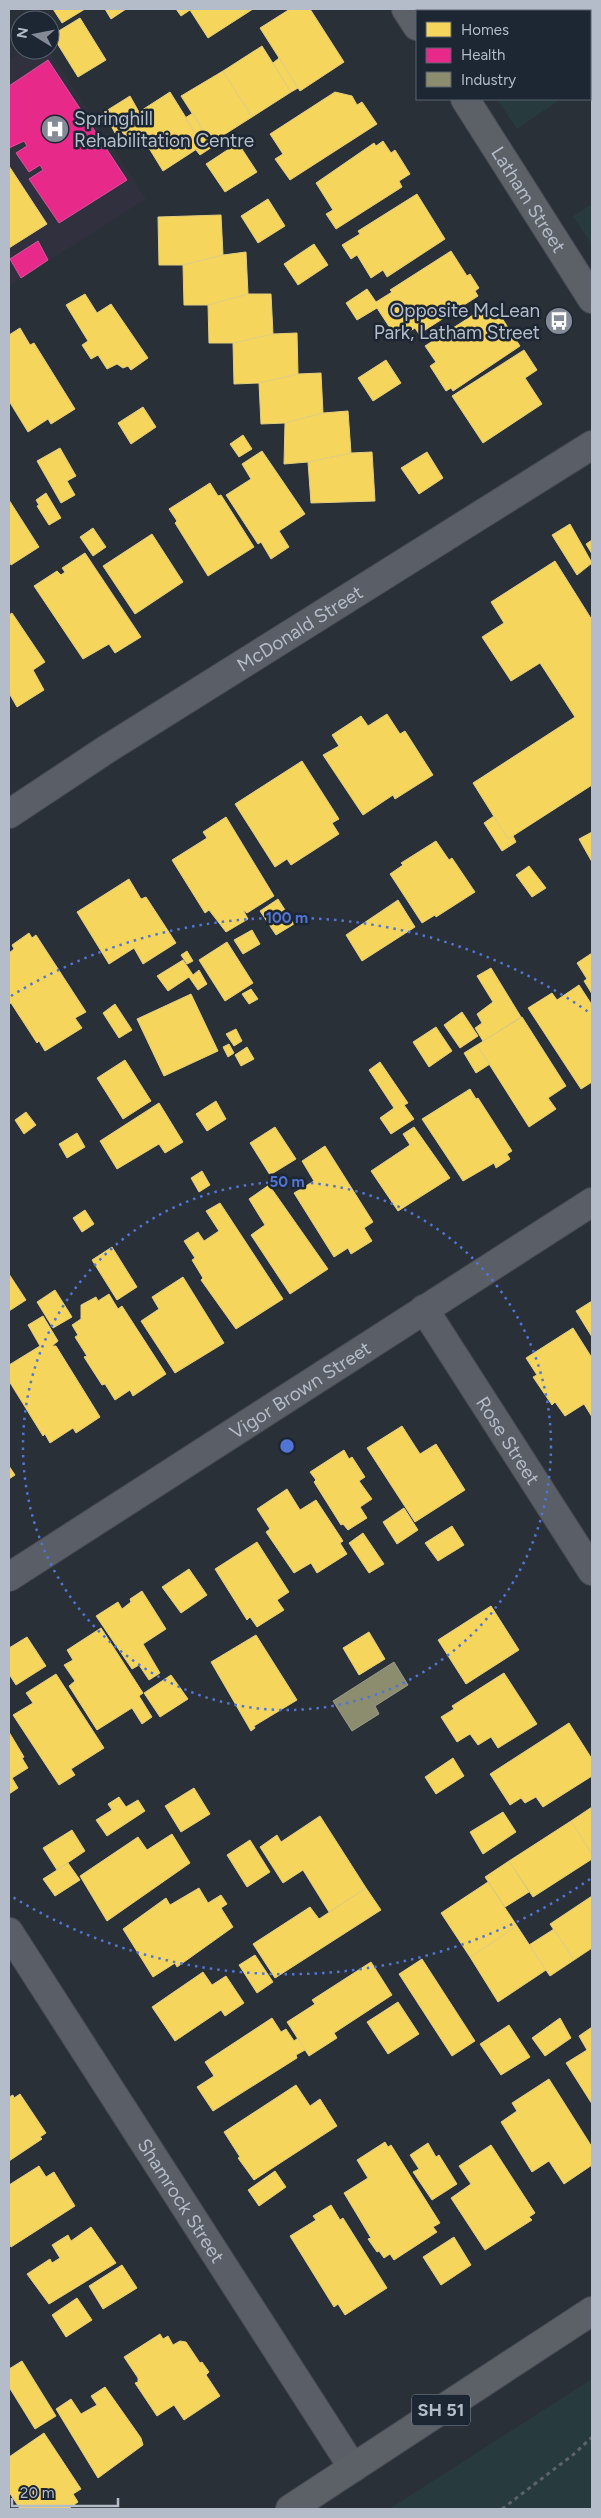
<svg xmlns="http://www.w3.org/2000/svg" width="601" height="2518" viewBox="0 0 601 2518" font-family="Figtree,sans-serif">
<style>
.medical{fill:#31303e}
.green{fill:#273a3e}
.homes{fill:#f6d55c;stroke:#e2ce7d}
.health{fill:#e7298a;stroke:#d8559d}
.industry{fill:#8c8c6e;stroke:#989a89}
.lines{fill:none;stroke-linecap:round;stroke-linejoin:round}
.minor-casing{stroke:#484c53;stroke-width:30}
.major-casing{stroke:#484c55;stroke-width:30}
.path{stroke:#5d636a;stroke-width:3;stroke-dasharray:4 4;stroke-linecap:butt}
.minor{stroke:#5a5e66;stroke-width:28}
.major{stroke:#5c6168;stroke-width:28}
.ring{fill:none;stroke:#5274d3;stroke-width:2.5;stroke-dasharray:2.5 5}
.labels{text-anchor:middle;stroke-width:5;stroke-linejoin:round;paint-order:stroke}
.shield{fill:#1d2633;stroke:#878f9c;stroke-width:1}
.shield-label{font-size:18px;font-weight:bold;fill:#b4bcc9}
.poi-label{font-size:19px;fill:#b4bcc9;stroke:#1d2633;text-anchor:start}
.street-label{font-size:19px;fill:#b4bcc9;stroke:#1d2633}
.centre{fill:#5274d3;stroke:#1d2633;stroke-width:2.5}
.ring-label{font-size:15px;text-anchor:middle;font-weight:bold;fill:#5274d3;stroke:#1d2633;stroke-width:5;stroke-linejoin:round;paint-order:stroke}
</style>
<rect width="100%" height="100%" fill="#2a3038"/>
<path class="medical" d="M24,50H49L146,199L9,286V60Z"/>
<path class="green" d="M439,9H592V78L590,79V11H441Z
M497,99H561L517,129Z
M592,204V245L573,216Z
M592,2379V2509H389Z"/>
<path class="homes" d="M53,9H85L62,23Z
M105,9H126L111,19Z
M176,9H253L208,38L190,10L181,16Z
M290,9H310L344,62L300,91L260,28Z
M80,18L106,60L78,77L52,35Z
M20,24V43L12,29Z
M262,46L291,92L252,117L223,71Z
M279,58L298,88L291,92L273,63Z
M223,71L252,117L211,143L181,96Z
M170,92L203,145L163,171L144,140L132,147L121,130L115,133L108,120L102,123L98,116L130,96L139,112Z
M335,92L352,96L357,105L362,102L377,124L290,180L275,159L283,154L270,134Z
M193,113L211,143L213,142L215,145L200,155L196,150L203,145L185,118Z
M383,141L391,153L395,150L410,174L399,181L402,187L336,229L326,214L333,210L316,183L374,143L376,146Z
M238,143L257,172L225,192L206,164Z
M9,166L47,224L9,248Z
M417,194L445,239L387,277L383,270L371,278L357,255L351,259L342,245L360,234L358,231Z
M268,199L285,226L258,243L241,216Z
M221,215L223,255L183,265H159L158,217Z
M314,244L328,265L298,285L284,264Z
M451,251L467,276L470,274L479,288L475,291L478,296L419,334L415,328L404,335L399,326L392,331L377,308L357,320L346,303L367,289L376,302L392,292L390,290Z
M246,252L248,294L208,305H184L183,265L223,255Z
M85,294L97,313L111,304L148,358L131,370L128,366L123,368L117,364L107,369L98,355L91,359L82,345L88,341L66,305Z
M248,294H271L273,334L233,343H209L208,305Z
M484,308L489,317L498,312L520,346L453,391L451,388L446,391L430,366L436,362L425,346Z
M20,328L30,345L34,343L75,409L51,424L48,419L28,432L9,401V335Z
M297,333L298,374L259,383L234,384L233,343L273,334Z
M524,350L537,370L525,378L542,404L483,443L452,396Z
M386,360L401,383L373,401L358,378Z
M321,373L323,413L285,423L261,424L259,383L298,374Z
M143,407L156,427L131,444L118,423Z
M348,411L351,453L308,462L284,464L285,423L323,413Z
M243,435L252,449L239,457L230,444Z
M60,448L76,476L67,481L75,495L61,503L37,461Z
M262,451L305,514L279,531L289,547L271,559L261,542L258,544L226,495L251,479L242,464Z
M372,452L375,501L311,503L308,462L351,453Z
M427,452L443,478L419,494L401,468Z
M210,483L218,496L221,495L254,547L208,576L175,523L177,521L169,509Z
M46,493L61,518L49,525L37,506L39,505L36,500Z
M9,500L39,547L11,565L9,561Z
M570,524L592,563L577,575L552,535Z
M93,528L106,547L93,556L80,537Z
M152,534L183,582L135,614L103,566Z
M592,540V554L586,544Z
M85,553L141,637L115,653L109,644L83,659L34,586L57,571L61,575L65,572L62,568Z
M555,561L592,620V785L508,839L473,783L575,717L540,663L511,681L482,637L504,623L491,602Z
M12,613L45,662L33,670L44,690L17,707L9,693V615Z
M387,714L400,734L405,731L433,775L395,799L393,795L363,815L323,755L339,746L332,735L361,716L368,726Z
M302,761L339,819L332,823L339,834L291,865L287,859L275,867L235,804Z
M494,816L508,839L513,836L516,842L502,851L484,823Z
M226,817L274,896L247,913L243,910L248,919L226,932L209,910L205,913L172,860L207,838L203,832Z
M592,832V862L579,839Z
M436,841L449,860L452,858L475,892L436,917L435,915L422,923L390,874L403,865L401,863Z
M529,866L546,888L532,897L516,875Z
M129,879L141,899L146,897L176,943L143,964L134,948L109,964L77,912Z
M278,899L294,924L276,935L260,911Z
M398,900L415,927L362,961L346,935Z
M252,930L260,944L243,954L234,940Z
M29,933L32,938L36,935L86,1012L75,1018L82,1028L45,1051L39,1041L37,1043L11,1003L9,1004V953L14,949L12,945Z
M227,942L253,983L225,1001L199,960Z
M187,951L193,961L187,964L181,955Z
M592,953V994L584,981L587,979L577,963Z
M183,960L193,975L199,970L207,984L198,990L189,977L168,991L157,976Z
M491,968L521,1017L483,1041L475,1028L482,1023L477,1014L493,1002L477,976Z
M579,985L592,1005V1082L581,1089L528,1008L552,993L557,1000Z
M251,989L258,999L249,1004L242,994Z
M191,994L218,1051L164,1076L137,1019Z
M115,1004L132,1030L119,1038L103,1013Z
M462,1012L478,1036L460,1048L444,1025Z
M522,1017L566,1086L548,1098L556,1109L529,1127L477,1045Z
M436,1027L452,1051L429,1067L413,1042Z
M236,1029L242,1041L234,1046L226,1034Z
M229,1044L234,1053L228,1057L223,1047Z
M477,1045L490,1064L476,1073L464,1053Z
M247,1047L254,1059L241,1066L235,1055Z
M125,1060L151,1101L123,1119L97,1078Z
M380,1062L408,1103L404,1105L414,1119L391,1134L380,1118L394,1108L369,1070Z
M470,1089L476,1099L478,1098L512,1151L507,1154L510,1159L496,1168L494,1163L463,1181L422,1119Z
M216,1101L226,1119L207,1131L196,1114Z
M159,1103L183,1142L165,1153L159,1144L117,1169L100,1141Z
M26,1112L36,1125L24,1134L15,1120Z
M275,1127L296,1159L270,1175L250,1143Z
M414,1127L450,1178L398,1211L371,1171L410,1145L403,1134Z
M77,1133L85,1147L67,1158L59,1144Z
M325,1146L373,1222L364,1228L372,1241L351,1254L348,1248L334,1257L294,1193L314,1181L302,1161Z
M202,1171L210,1185L199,1192L191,1178Z
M269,1185L328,1269L290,1294L251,1235L265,1225L249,1199Z
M220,1203L283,1299L236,1329L201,1280L203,1278L192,1260L195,1258L184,1241L198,1232L204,1241L219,1231L206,1211Z
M85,1210L94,1224L82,1232L73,1218Z
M112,1247L137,1287L117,1300L92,1260Z
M9,1274L26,1300L9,1311Z
M183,1277L224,1343L175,1373L141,1321L159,1309L152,1297Z
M55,1290L72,1317L53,1328L37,1302Z
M109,1294L118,1309L122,1306L166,1374L133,1396L130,1390L115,1400L105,1384L102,1385L84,1357L87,1356L75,1337L78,1335L72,1325L81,1319V1305L96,1297L98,1301Z
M592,1301V1337L576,1311Z
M43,1316L58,1341L52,1346H56L100,1417L76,1433L73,1428L50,1443L45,1434L43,1436L9,1381V1365L40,1346L28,1325Z
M573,1328L592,1358V1417L584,1404L565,1416L555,1402L552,1405L533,1377L537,1375L526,1358Z
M402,1426L420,1454L436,1444L465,1490L415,1522L367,1448Z
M344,1450L349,1459L352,1457L365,1477L359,1481L372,1499L360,1507L367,1518L348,1530L343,1524L341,1525L314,1482L316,1480L310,1472Z
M9,1466L15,1475L9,1479Z
M287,1489L300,1510L316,1500L343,1541L340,1543L347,1554L317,1573L311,1563L294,1573L266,1532L270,1529L257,1509Z
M404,1508L418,1530L397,1544L383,1522Z
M452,1526L464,1545L438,1561L425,1543Z
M363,1533L384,1564L369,1573L349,1543Z
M257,1542L289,1592L277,1600L284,1610L257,1627L250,1617L247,1620L215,1569Z
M189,1569L207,1595L181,1613L162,1587Z
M142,1591L166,1629L143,1644L160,1673L149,1680L139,1665L132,1669L96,1616L118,1602L122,1609L131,1602L130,1599Z
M491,1606L519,1650L466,1684L438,1640Z
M101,1628L143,1693L139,1696L152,1717L142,1724L132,1708L97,1730L69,1686L75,1681L64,1665L73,1660L67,1650Z
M369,1632L385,1659L359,1675L343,1648Z
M256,1635L297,1700L254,1726L255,1728L251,1731L211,1662Z
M27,1637L46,1666L16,1685L9,1674V1648Z
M504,1673L537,1724L498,1748L491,1737L478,1745L470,1734L457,1742L441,1717L454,1709L452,1706Z
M56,1674L104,1748L71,1769L75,1775L59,1785L13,1715L33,1703L26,1693Z
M171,1675L188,1699L160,1717L144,1693Z
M569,1723L592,1759V1776L543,1807L536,1797L525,1803L521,1798L510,1805L490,1774Z
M9,1732L24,1757L22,1758L28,1768L12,1778L18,1788L9,1794Z
M453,1758L464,1776L436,1794L425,1777Z
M194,1788L210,1814L181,1832L165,1806Z
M119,1797L126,1807L138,1800L145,1811L107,1836L96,1820L112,1810L108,1804Z
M592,1807V1854L571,1821Z
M503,1812L516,1832L483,1854L470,1832Z
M320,1816L366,1888L329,1912L303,1870L283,1883L260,1847L277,1835L281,1842Z
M571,1821L592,1854V1859L533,1897L509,1861Z
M72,1830L85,1851L57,1870L43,1848Z
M172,1834L190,1863L107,1921L80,1876L138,1837L147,1850Z
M250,1840L270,1872L247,1887L227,1855Z
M509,1861L529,1892L505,1907L485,1877Z
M68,1863L80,1880L55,1896L43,1879Z
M488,1882L517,1926L470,1957L441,1913Z
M199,1888L208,1903L221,1895L227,1904L221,1908L233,1927L177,1967L175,1963L153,1977L123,1929L166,1898L170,1905Z
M366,1888L381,1910L275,1978L253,1944L310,1907L319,1919Z
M592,1896V1948L574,1960L550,1924Z
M517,1926L546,1970L498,2002L470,1957Z
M554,1929L574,1960L550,1976L529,1945Z
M255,1955L273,1982L257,1993L239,1965Z
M422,1959L475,2041L452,2056L399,1974Z
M371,1962L392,1995L334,2033L337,2038L309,2056L287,2022L315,2004L312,2000Z
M203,1972L212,1985L226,1976L244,2003L225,2016L221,2010L175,2041L152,2007Z
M398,2002L419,2034L388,2054L367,2022Z
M272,2018L281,2032L286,2029L294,2041L298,2038L305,2050L296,2055L297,2058L213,2111L197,2087L214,2076L205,2062Z
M560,2018L571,2038L545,2056L532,2038Z
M509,2025L530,2057L501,2075L480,2044Z
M592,2027V2104L566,2063L587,2050L579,2036Z
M549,2079L592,2147V2165L564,2184L549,2161L532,2172L501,2122L517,2111L512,2103Z
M296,2085L310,2106L320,2099L337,2126L254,2180L238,2158L240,2157L224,2132Z
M20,2094L46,2133L40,2137L42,2139L9,2161V2097L13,2095L14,2098Z
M385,2142L388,2147L391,2145L440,2223L433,2227L437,2232L394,2260L390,2254L384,2258L379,2251L377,2252L368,2239L371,2238L344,2193L368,2178L357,2160Z
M428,2143L436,2157L439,2155L457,2184L432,2200L413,2172L419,2169L410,2155Z
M491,2145L535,2213L529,2217L532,2220L485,2250L451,2198L471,2184L459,2166Z
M39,2166L46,2177L54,2172L75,2206L11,2247L9,2244V2185Z
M275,2171L286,2187L259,2206L248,2190Z
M331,2205L340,2220L343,2218L387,2288L345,2315L338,2304L334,2307L290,2236L316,2220L313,2216Z
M91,2227L116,2263L49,2304L27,2274L50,2259L52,2263L60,2258L52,2245L68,2235L71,2241Z
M454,2237L471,2265L441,2285L423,2257Z
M122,2265L137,2288L103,2309L89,2286Z
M77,2298L92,2320L66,2337L52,2315Z
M160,2334L163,2339L168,2336L173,2345L180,2341L186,2342L200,2363L202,2362L209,2372L206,2375L220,2396L184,2420L174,2405L157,2416L135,2383L138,2382V2378L124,2357Z
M22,2361L56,2416L35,2429L9,2387V2369Z
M105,2387L141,2438L143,2445L98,2478L56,2409L71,2399L81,2414L97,2405L91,2396Z
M44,2433L81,2489L73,2494L78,2502L68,2509H20L9,2492V2457Z"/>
<path class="health" d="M48,60L127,180L59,223L29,179L43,170L40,165L29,172L16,153L27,146L24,141L9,148V86Z
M38,241L48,260L21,278L10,259Z"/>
<path class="industry" d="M394,1662L408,1685L375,1706L379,1714L352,1731L333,1701Z"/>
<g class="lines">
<defs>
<g id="minor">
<path id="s1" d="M9,814L107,749L592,445"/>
<path id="s2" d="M424,1309L592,1571"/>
<path id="s3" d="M9,1577L592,1202"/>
<path id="s4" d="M9,1932L353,2468"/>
</g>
<g id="major">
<path d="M406,9L417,26"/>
<path id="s5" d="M465,99L592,299"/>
<path d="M290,2509L592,2311"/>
</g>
</defs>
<use href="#minor" class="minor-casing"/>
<use href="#major" class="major-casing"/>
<path class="path" d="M502,2509L574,2454L592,2437"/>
<use href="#minor" class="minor"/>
<use href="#major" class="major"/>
</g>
<g class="ring">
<circle cx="287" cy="1446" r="264"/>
<path d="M590 1879A528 528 0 0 1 11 1896M11 996A528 528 0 0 1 590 1013"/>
</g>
<defs>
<symbol id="hospital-disc" viewBox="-11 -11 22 22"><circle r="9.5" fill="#848b96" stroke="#1d2633"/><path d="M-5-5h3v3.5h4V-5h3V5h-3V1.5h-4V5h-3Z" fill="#fff"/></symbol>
<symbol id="bus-disc" viewBox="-11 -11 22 22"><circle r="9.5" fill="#848b96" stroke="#1d2633"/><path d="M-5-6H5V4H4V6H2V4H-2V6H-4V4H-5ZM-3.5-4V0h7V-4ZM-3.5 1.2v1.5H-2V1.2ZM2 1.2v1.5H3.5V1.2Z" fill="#fff"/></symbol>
</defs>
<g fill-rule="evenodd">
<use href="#hospital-disc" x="39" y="113" width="32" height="32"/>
<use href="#bus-disc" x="543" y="305" width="32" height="32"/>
</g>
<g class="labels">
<rect class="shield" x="412" y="2394.5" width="58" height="31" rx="4"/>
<g class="shield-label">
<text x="441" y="2416">SH 51</text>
</g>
<g class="poi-label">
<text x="74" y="125">Springhill<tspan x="74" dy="22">Rehabilitation Centre</tspan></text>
<text x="540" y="317" text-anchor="end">Opposite McLean<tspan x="540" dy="22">Park, Latham Street</tspan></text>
</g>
<g class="street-label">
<text dy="7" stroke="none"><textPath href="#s5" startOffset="119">Latham Street</textPath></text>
<text dy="7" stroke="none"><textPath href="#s1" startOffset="345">McDonald Street</textPath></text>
<text dy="7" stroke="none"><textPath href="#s3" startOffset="346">Vigor Brown Street</textPath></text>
<text dy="7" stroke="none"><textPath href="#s2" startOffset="156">Rose Street</textPath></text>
<text dy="7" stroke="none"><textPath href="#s4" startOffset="319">Shamrock Street</textPath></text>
</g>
</g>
<circle cx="287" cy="1446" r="8" class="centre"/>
<g class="ring-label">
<text x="287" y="923">100 m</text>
<text x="287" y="1187">50 m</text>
</g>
<rect width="601" height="2518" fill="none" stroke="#b4bcc9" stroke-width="20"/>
<rect x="416" y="10" width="175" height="90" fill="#1d2633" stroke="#59626f"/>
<rect x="426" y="22" width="25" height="15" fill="#f6d55c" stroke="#59626f"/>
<text x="461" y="35" font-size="15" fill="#b4bcc9">Homes</text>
<rect x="426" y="48" width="25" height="15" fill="#e7298a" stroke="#59626f"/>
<text x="461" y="60" font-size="15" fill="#b4bcc9">Health</text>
<rect x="426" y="72" width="25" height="15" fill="#8c8c6e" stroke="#59626f"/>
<text x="461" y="85" font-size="15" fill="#b4bcc9">Industry</text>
<g transform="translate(35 35) rotate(280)"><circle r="24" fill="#1d2633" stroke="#59626f"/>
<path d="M0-4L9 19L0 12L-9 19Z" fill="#848b96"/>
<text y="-8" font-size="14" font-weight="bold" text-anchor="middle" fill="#b4bcc9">N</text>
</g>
<path d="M12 2498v8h106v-8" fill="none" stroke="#b4bcc9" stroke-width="2.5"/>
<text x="20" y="2498" font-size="15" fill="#b4bcc9" stroke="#1d2633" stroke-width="4" paint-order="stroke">20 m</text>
</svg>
